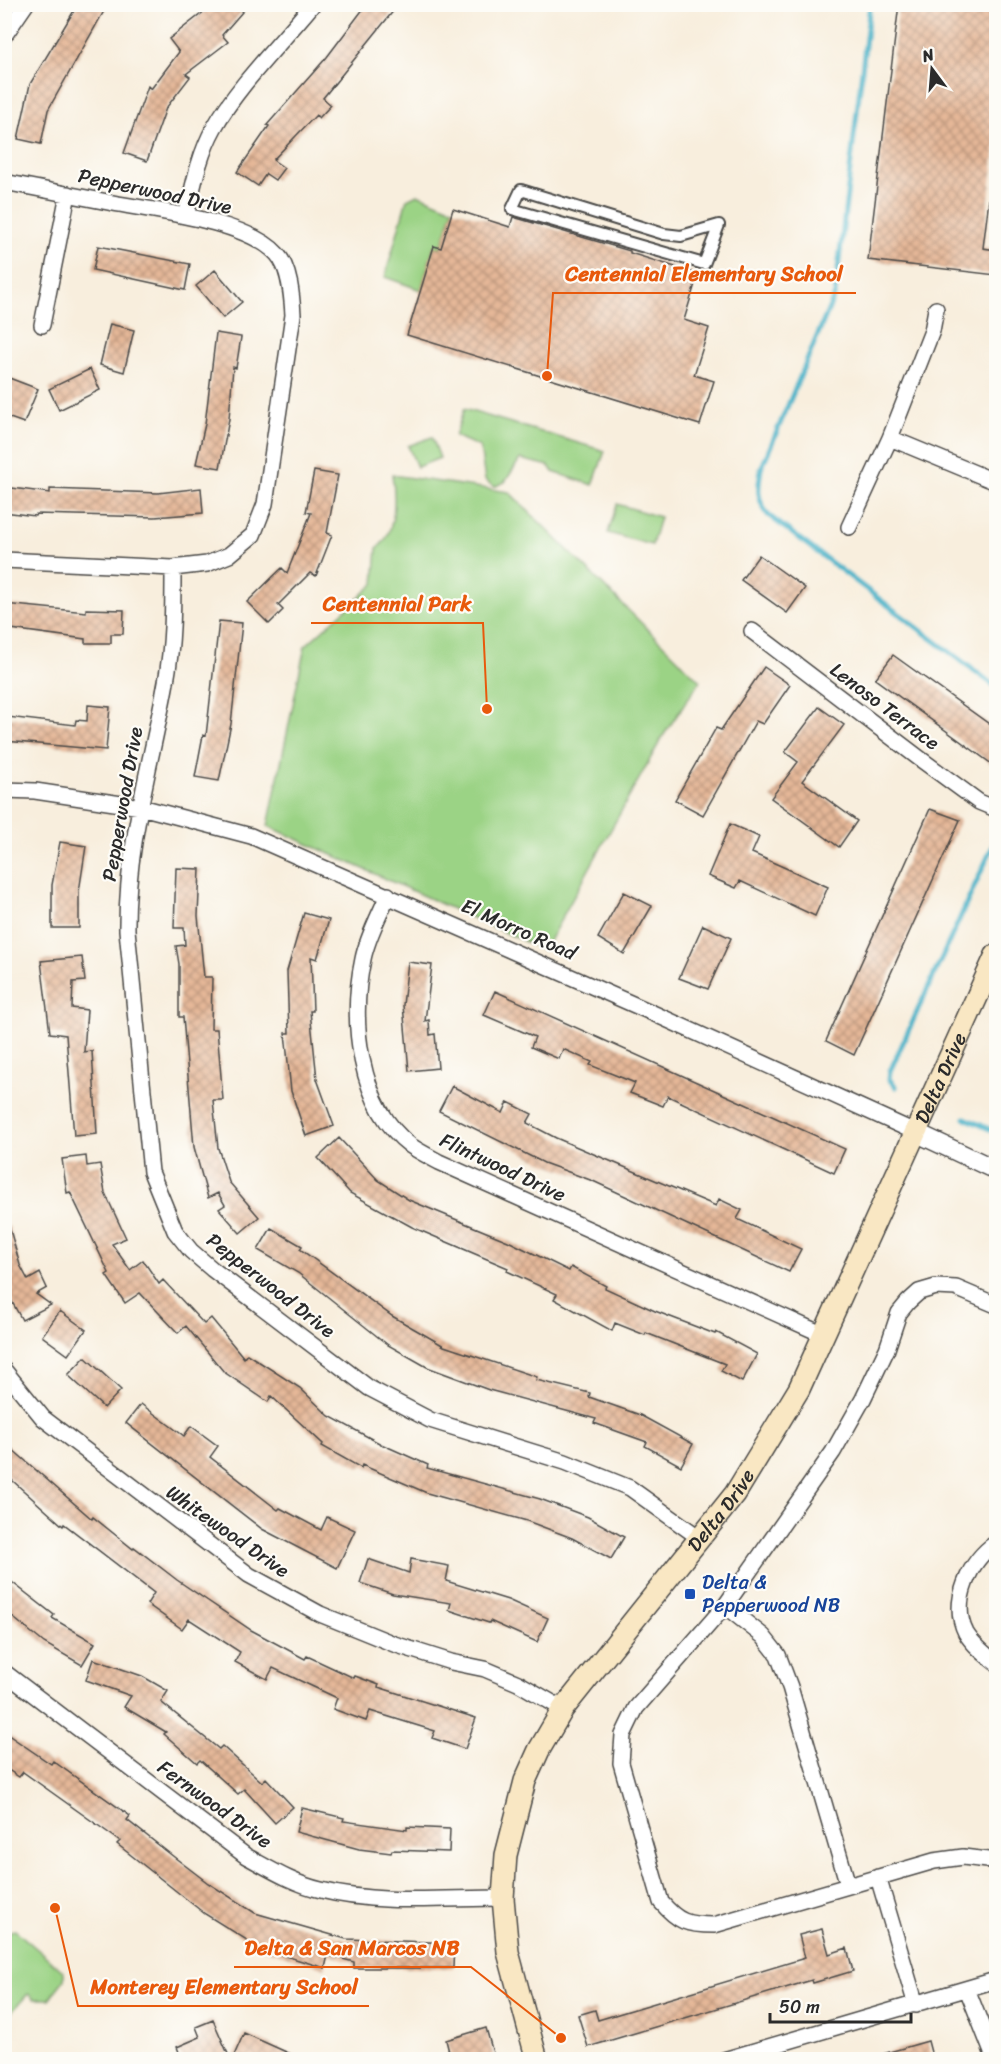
<svg xmlns="http://www.w3.org/2000/svg" width="1001" height="2064" viewBox="0 0 1001 2064" font-family="Sriracha,sans-serif">
<style>
.park{fill:#9bd385;stroke:#637f58;stroke-width:1.5}
.lines{fill:none;stroke-linecap:round;stroke-linejoin:round}
.stream{stroke:#4ab2c8;stroke-width:5}
.building{fill:url(#building-cross-hatch)}
.pedestrian-casing{stroke:#4a4846;stroke-width:14}
.minor-casing{stroke:#4a4846;stroke-width:18}
.tertiary-casing{stroke:#4a4846;stroke-width:21}
.secondary-casing{stroke:#4a4846;stroke-width:24}
.pedestrian{stroke:#fff;stroke-width:10}
.minor{stroke:#fff;stroke-width:15}
.tertiary{stroke:#fff;stroke-width:18}
.secondary{stroke:#f9e7c3;stroke-width:21}
.transit-dot{fill:#1a4fb4;stroke:#fdfcf7;stroke-width:2}
.labels{text-anchor:middle;stroke-width:4.5;stroke-linejoin:round;paint-order:stroke}
.street-label{font-size:20px;fill:#2b2b2b;stroke:#fdfcf7}
.transit-label{font-size:20px;fill:#164399;stroke:#fdfcf7;text-anchor:start}
.leader{fill:none;stroke:#e8590c;stroke-width:2}
.callout-dot{fill:#e8590c;stroke:#fdfcf7;stroke-width:2}
.callout-label{font-size:21px;text-anchor:middle;font-weight:bold;fill:#e8590c;stroke:#fdfcf7;stroke-width:4.5;stroke-linejoin:round;paint-order:stroke}
</style>
<defs>
<pattern id="building-cross-hatch" width="8" height="8" patternUnits="userSpaceOnUse" patternTransform="scale(1.5)"><rect width="8" height="8" fill="#e5b798"/><path d="M0 0l8 8M0 8l8-8" fill="none" stroke="#ba957c"/></pattern>
</defs>
<rect width="100%" height="100%" fill="#fdfcf7"/>
<filter id="ink" filterUnits="userSpaceOnUse"><feTurbulence type="fractalNoise" baseFrequency=".0167" numOctaves="2"/><feDisplacementMap in="SourceGraphic" scale="12" xChannelSelector="R" yChannelSelector="G"/><feConvolveMatrix kernelMatrix="1 2 1 2 8 2 1 2 1" color-interpolation-filters="sRGB"/></filter>
<filter id="wash" filterUnits="userSpaceOnUse"><feTurbulence type="fractalNoise" baseFrequency=".008" numOctaves="4" result="noise"/><feDisplacementMap in="SourceGraphic" scale="24" xChannelSelector="R" yChannelSelector="G"/><feGaussianBlur stdDeviation="1.35" result="paint"/><feColorMatrix in="noise" values="0 0 0 0 0 0 0 0 0 0 0 0 0 0 0 0 0 1.4 0 .05"/><feComposite in="paint" operator="in"/></filter>
<g filter="url(#wash)">
<rect width="100%" height="100%" fill="#f8eedd"/>
<path class="park" d="M417,194L453,209L441,248L434,246L421,290L385,277L407,199Z
M464,409L605,451L593,485L553,472L549,466L520,459L505,482L494,487L485,480L480,447L455,436Z
M432,437L440,458L417,467L408,446Z
M392,475L509,492L700,681L663,736L544,950L268,826L305,646L374,584L377,548C396,535 396,497 392,475Z
M617,504L660,517L652,545L608,533Z
M15,1930L64,1972V1980L49,1999H34L28,1994L5,2019V1932Z"/>
<g class="lines">
<path class="stream" d="M870,4L835,294L761,469C758,488 756,498 768,515L996,687
M896,1087L889,1079L890,1071L996,839
M965,1118L996,1132"/>
</g>
<g id="blocks">
<path class="building" d="M78,4H108L48,110L41,144L18,139L30,84Z
M214,4H249L222,35L228,42L186,74L190,77L166,108L147,161L124,153L148,86L151,89L179,52L169,39Z
M367,4H399L323,98L331,105L319,118L316,115L273,160L284,168L275,180L266,174L258,186L237,172L269,126L267,125L327,57Z
M899,4H996V143L983,248L996,250V275L868,260Z
M453,209L510,227L513,217L630,251V253L698,274L684,320L709,328L694,375L714,381L700,425L407,335L434,246L441,248Z
M98,246L190,264L185,290L93,270Z
M215,270L242,302L223,318L196,286Z
M110,324L134,330L124,372L100,365Z
M216,333L241,337L236,368L233,367L229,419L220,468L196,464L205,424Z
M90,369L100,390L59,410L49,389Z
M4,376L38,389L24,423L4,416Z
M314,471L338,475L327,533L332,535L316,576L310,573L278,605L283,610L269,624L247,602L282,568L287,573L311,513L306,512Z
M4,487L50,493V489L158,493L201,488L203,513L155,517L36,514L35,516L4,512Z
M759,555L805,588L787,613L741,580Z
M4,604L86,612V609L124,610L123,634H111V643H85V639L4,628Z
M219,621L242,623L231,724L219,781L195,777L203,735L206,736Z
M893,655L996,729V767L875,679Z
M764,667L790,685L763,724L756,721L703,815L675,800L716,728L721,730Z
M88,705L110,707L106,750L5,741L8,717L75,725L76,720L87,721Z
M819,707L844,725L802,781L857,821L839,847L771,798L798,762L785,752Z
M930,809L960,820L854,1055L826,1041Z
M730,824L759,837L752,853L828,887L815,916L740,881L736,888L708,876Z
M60,842L86,846L79,892V928H52V885Z
M176,868L200,869L198,916L204,977H212L211,1029H217L223,1100H213L218,1148L229,1182L259,1217L240,1233L219,1209L225,1205L218,1193L208,1198L194,1147L183,1017H179V964L176,946L185,945L184,928H174Z
M624,892L652,906L624,954L598,938Z
M304,913L329,920L317,959L311,957L313,1011H310L317,1079L334,1126L306,1136L291,1091L285,1033H289L287,971Z
M703,925L731,938L708,989L679,978Z
M82,957L85,981L73,982L72,1008L87,1010L84,1052L92,1051L97,1134L74,1136L66,1035L50,1033L41,961Z
M408,962L432,965L425,1021L429,1020L430,1035L435,1034L438,1068L409,1071L403,1005Z
M495,991L845,1149L834,1173L668,1096L663,1106L630,1093L635,1083L590,1065L592,1062L563,1049L559,1059L531,1047L535,1037L484,1015Z
M452,1086L503,1113L508,1102L532,1114L527,1123L556,1138L716,1206L719,1199L742,1210L737,1219L801,1249L789,1272L593,1181L544,1163L439,1111Z
M339,1138L378,1180L409,1200L508,1241L569,1271L571,1267L606,1286L605,1288L655,1311L715,1334L716,1332L757,1354L742,1382L721,1371L725,1364L646,1333L645,1335L615,1323L612,1331L554,1299L557,1294L507,1271L508,1268L412,1227L350,1193L318,1158Z
M86,1156L87,1166L100,1164L105,1193L126,1238L112,1244L130,1270L143,1260L159,1284L163,1280L204,1324L211,1318L244,1358L247,1354L300,1388L329,1416L381,1444L428,1465L427,1468L540,1499L588,1517L624,1537L611,1559L572,1538L527,1521L427,1493L362,1465L361,1468L322,1446L323,1444L271,1396L268,1402L224,1372L186,1326L178,1333L140,1293L125,1303L106,1275L109,1273L70,1192L67,1193L62,1159Z
M4,1226H9L20,1265L28,1280L40,1273L47,1288L36,1294L51,1305L22,1320L4,1287Z
M271,1228L302,1246L300,1249L392,1316L444,1346L537,1377L536,1380L590,1393L589,1397L640,1415L693,1444L681,1466L645,1446L647,1442L594,1423L596,1419L489,1390L427,1367L388,1345L298,1273L258,1250Z
M60,1311L86,1330L68,1355L42,1336Z
M85,1357L121,1390L104,1408L68,1375Z
M141,1404L184,1436L191,1426L218,1446L210,1457L278,1510L280,1508L321,1530L327,1517L355,1530L337,1568L262,1529L126,1423Z
M4,1442L92,1519L93,1517L133,1549L134,1547L177,1580L251,1630L305,1659L307,1656L354,1678L355,1676L379,1685L378,1687L476,1718L465,1749L432,1738L435,1731L370,1711L366,1721L333,1709L337,1698L273,1668L267,1679L235,1662L240,1652L189,1619L182,1629L147,1604L154,1593L64,1524L63,1526L4,1473Z
M368,1559L409,1573L411,1559L449,1566L446,1581L508,1600L548,1618L537,1642L490,1621L489,1623L449,1610L451,1603L393,1594L360,1583Z
M4,1576L54,1615L52,1618L95,1643L82,1665L44,1643L4,1610Z
M93,1659L142,1676L168,1691L161,1702L219,1749L222,1746L262,1782L266,1778L293,1807L275,1823L244,1789L238,1794L200,1760L197,1763L164,1734L166,1732L124,1707L131,1696L86,1680Z
M4,1732L51,1764L53,1761L130,1816L127,1820L174,1857L208,1883L255,1913L346,1939L454,1943L453,1968H354V1962L328,1955L325,1968L246,1944L247,1940L205,1914L117,1844L120,1841L23,1772L19,1777L4,1767Z
M302,1808L344,1818L343,1821L407,1830V1827L450,1829L449,1852L392,1850L391,1853L359,1849L296,1832Z
M822,1929L829,1954L847,1948L853,1971L813,1983L812,1980L588,2047L578,2015L595,2010L598,2020L805,1958L799,1935Z
M213,2020L228,2054L216,2060H182L177,2047L200,2037L196,2027Z
M486,2028L495,2060H451L446,2040Z
M244,2033L304,2060H232Z
M928,2041L933,2060H880L879,2055Z"/>
</g>
</g>
<g filter="url(#ink)">
<use href="#blocks" fill-opacity="0" stroke="#4a4846" stroke-width="1.5"/>
<g class="lines">
<defs>
<path id="pedestrian" d="M521,190L664,234L681,236L719,225L704,264L512,209Z"/>
<path id="minor" d="M4,36L26,4
M4,182C40,189 76,196 113,203C156,211 247,221 277,254C290,268 292,297 293,315L265,504L253,535L229,555L207,564L173,568L4,560
M186,216C193,187 199,155 214,128C237,86 282,42 313,4
M42,325L68,194
M890,438L996,482
M849,527L890,438L932,331L936,309
M173,568C173,607 173,644 166,682C151,765 126,846 127,930L151,1172L175,1231L191,1251L212,1269L369,1388L430,1420L565,1462L630,1488L701,1539
M752,631L919,758L979,802L996,809
M4,790L35,791L141,807L251,836L646,1010L915,1132
M388,895C379,916 367,938 363,959C350,1020 358,1106 411,1146C420,1152 430,1157 439,1162L824,1335
M996,1305L956,1288L936,1287L919,1292L908,1302L899,1313L887,1349L863,1399L833,1452L725,1606L636,1708L623,1735L621,1763L661,1902C678,1922 687,1925 714,1925L934,1861L963,1857L996,1861
M4,1370L43,1418L249,1575L320,1614L394,1644L451,1662L485,1669L518,1683L563,1709
M996,1543C970,1560 950,1602 966,1633C973,1645 986,1655 996,1663
M725,1606L763,1636L778,1655L790,1687L848,1885
M4,1672L246,1856C270,1869 294,1884 321,1890C380,1905 443,1898 503,1898
M878,1877L916,2005
M967,1989L995,2060
M724,2060L996,1980"/>
<path id="tertiary" d="M915,1132L996,1170"/>
<g id="secondary">
<path id="s1" d="M537,2060L508,1952L503,1898L506,1855L525,1781L539,1750L563,1709L735,1494L799,1389L996,955"/>
</g>
</defs>
<use href="#pedestrian" class="pedestrian-casing"/>
<use href="#minor" class="minor-casing"/>
<use href="#tertiary" class="tertiary-casing"/>
<use href="#secondary" class="secondary-casing"/>
<use href="#pedestrian" class="pedestrian"/>
<use href="#minor" class="minor"/>
<use href="#tertiary" class="tertiary"/>
<use href="#secondary" class="secondary"/>
</g>
</g>
<rect class="transit-dot" x="684" y="1588" width="12" height="12" rx="3"/>
<g class="labels">
<g class="street-label">
<text transform="translate(155 191) rotate(12)" y="7">Pepperwood Drive</text>
<text transform="translate(885 706) rotate(37)" y="7">Lenoso Terrace</text>
<text transform="translate(122 804) rotate(-80)" y="7">Pepperwood Drive</text>
<text transform="translate(519 929) rotate(24)" y="7">El Morro Road</text>
<text dy="7" stroke="none"><textPath href="#s1" startOffset="1107">Delta Drive</textPath></text>
<text transform="translate(503 1167) rotate(25)" y="7">Flintwood Drive</text>
<text transform="translate(271 1285) rotate(38)" y="7">Pepperwood Drive</text>
<text dy="7" stroke="none"><textPath href="#s1" startOffset="621">Delta Drive</textPath></text>
<text transform="translate(228 1531) rotate(35)" y="7">Whitewood Drive</text>
<text transform="translate(215 1804) rotate(36)" y="7">Fernwood Drive</text>
</g>
<g class="transit-label">
<text x="702" y="1589">Delta &amp;<tspan x="702" dy="23">Pepperwood NB</tspan></text>
</g>
</g>
<path class="leader" d="M547 376L553 293H856M487 709L483 623H311M561 2038L471 1967H234M55 1908L78 2006H369"/>
<g class="callout-dot">
<circle cx="547" cy="376" r="6"/>
<circle cx="487" cy="709" r="6"/>
<circle cx="561" cy="2038" r="6"/>
<circle cx="55" cy="1908" r="6"/>
</g>
<g class="callout-label">
<text x="704" y="281">Centennial Elementary School</text>
<text x="397" y="611">Centennial Park</text>
<text x="352" y="1955">Delta &amp; San Marcos NB</text>
<text x="224" y="1994">Monterey Elementary School</text>
</g>
<rect width="1001" height="2064" fill="none" stroke="#fdfcf7" stroke-width="24"/>
<g transform="translate(932 69) rotate(344)" stroke="#fdfcf7" stroke-width="4.5" paint-order="stroke">
<path d="M0-4.5L10 22L0 15L-10 22Z" fill="#2b2b2b"/>
<text y="-9" font-size="16" font-weight="bold" text-anchor="middle" fill="#2b2b2b">N</text>
</g>
<path d="M770 2013v9h141v-9" fill="none" stroke="#2b2b2b" stroke-width="3"/>
<text x="779" y="2013" font-size="18" fill="#2b2b2b" stroke="#fdfcf7" stroke-width="4.5" paint-order="stroke">50 m</text>
</svg>
